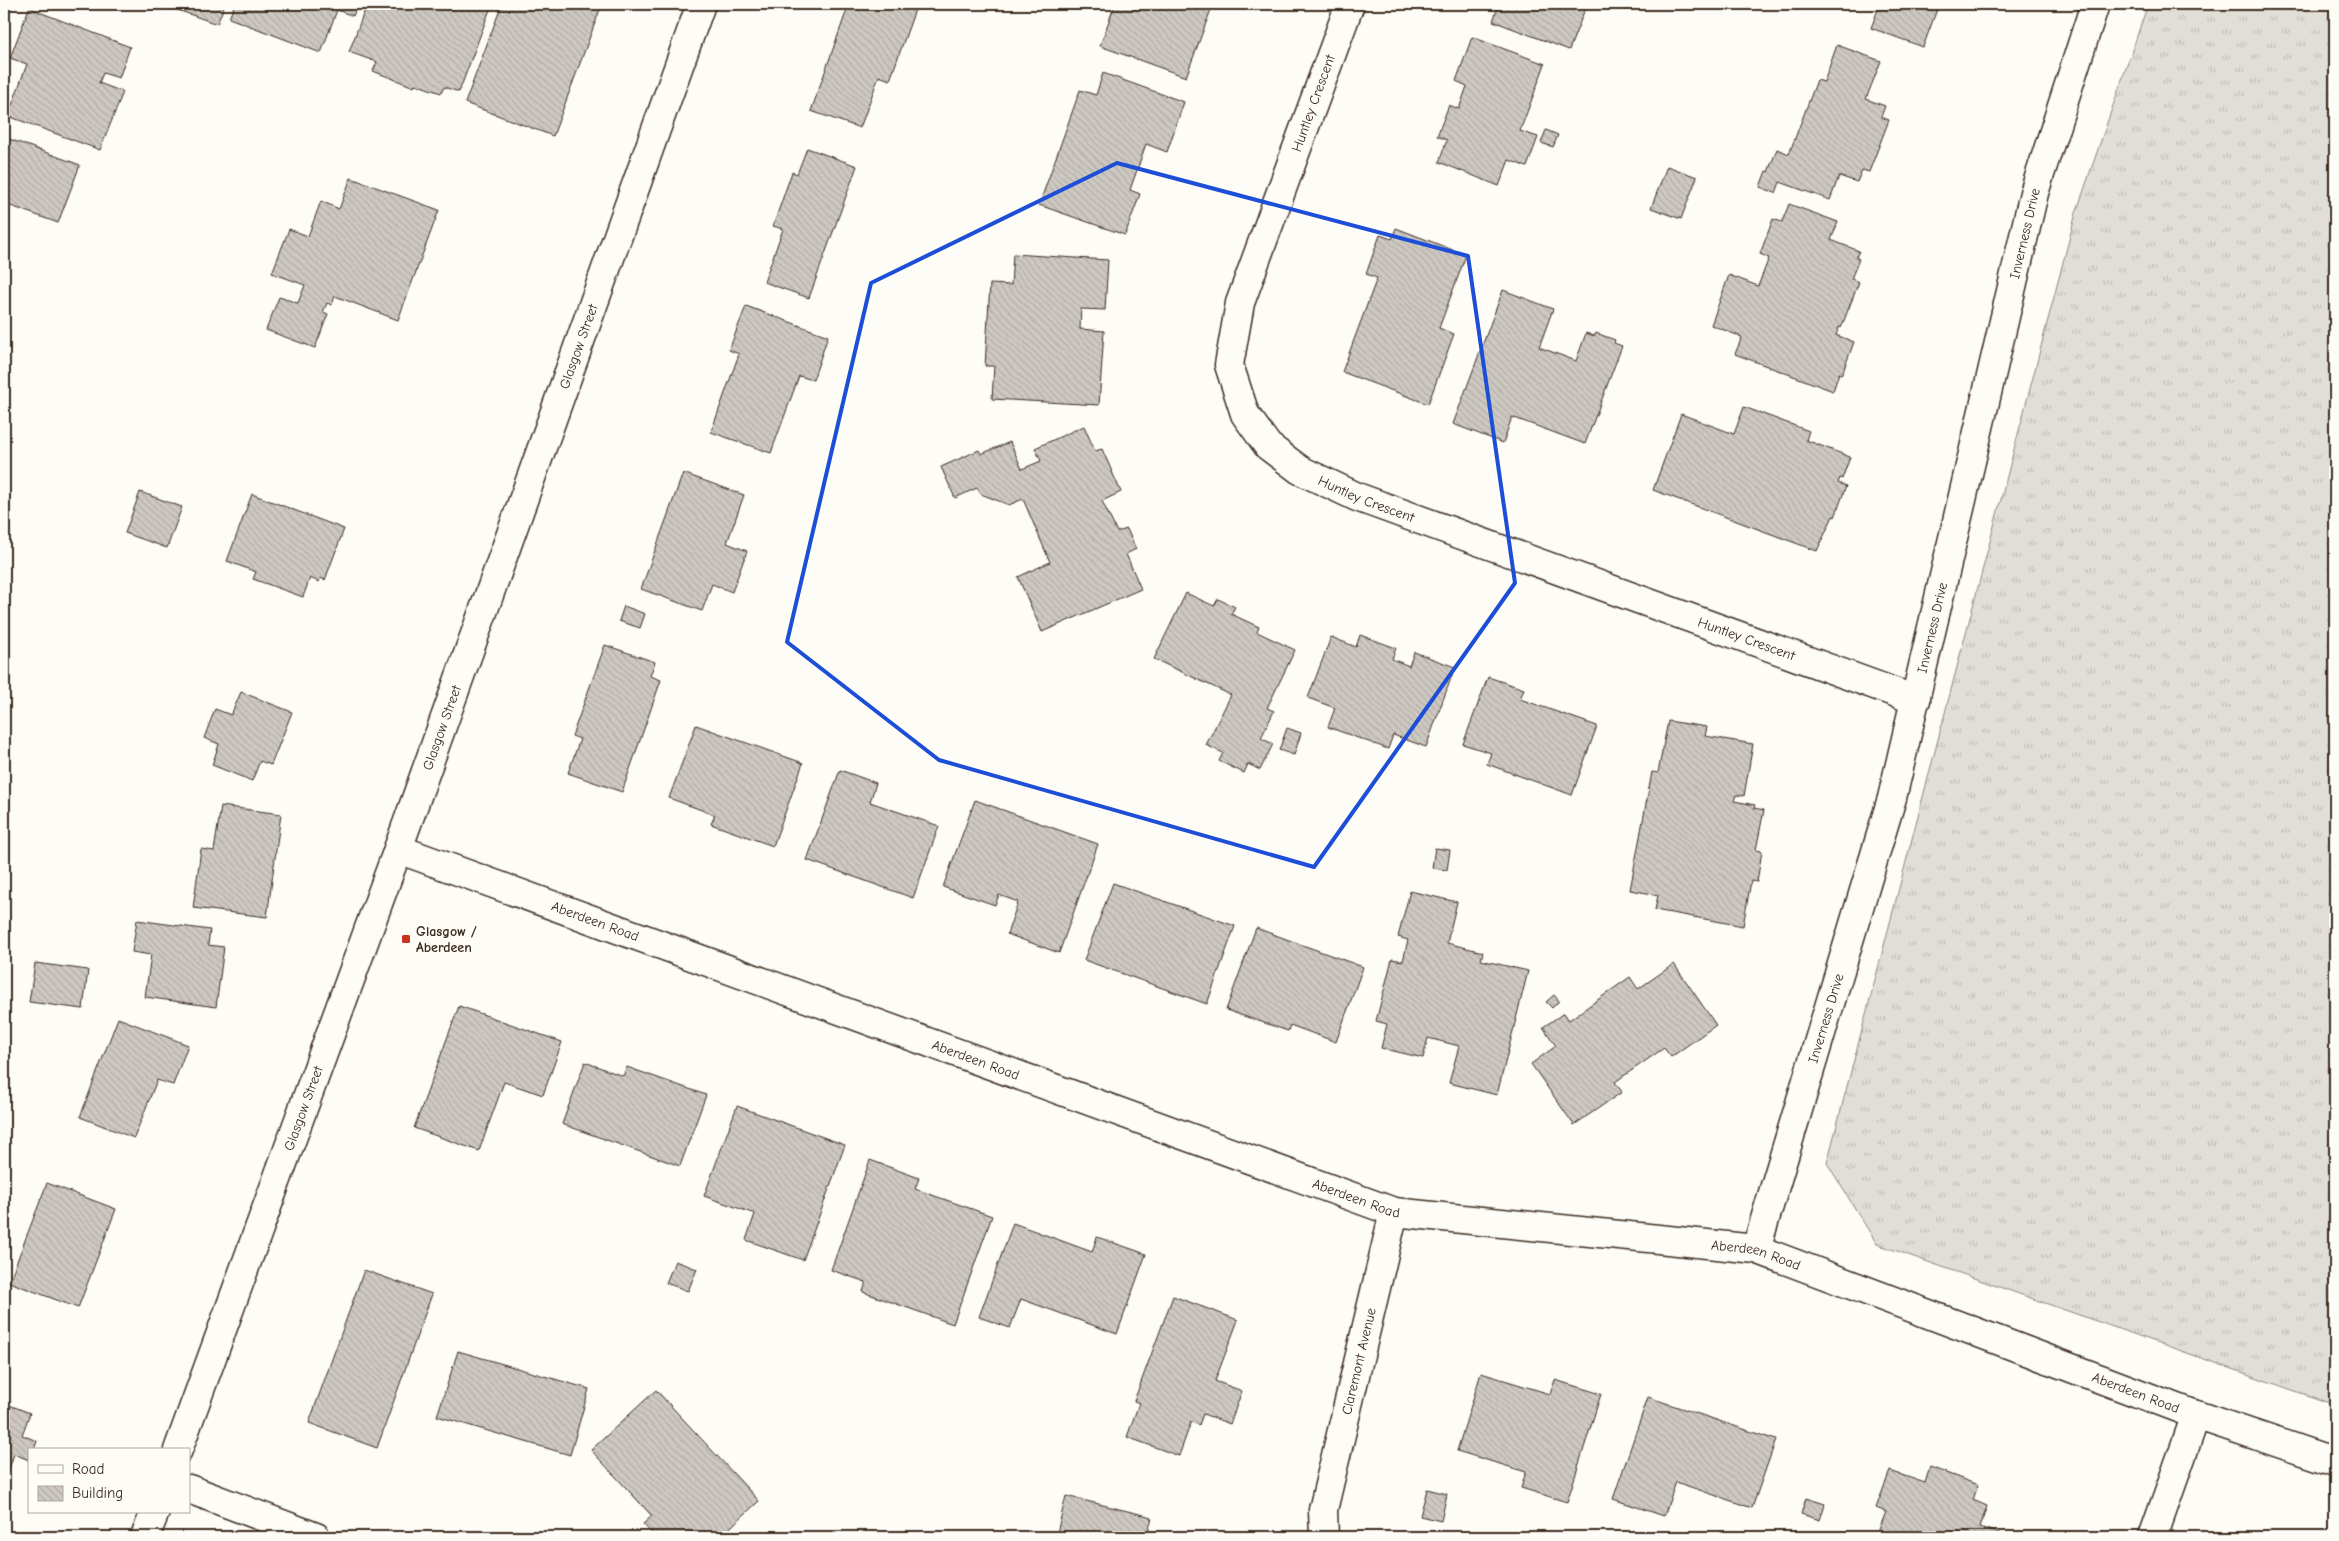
<svg xmlns="http://www.w3.org/2000/svg" width="2339" height="1541" viewBox="0 0 2339 1541" font-family="'Comic Neue',sans-serif">
<style>
.grass{fill:url(#grass-tufts);stroke:#8e847a}
.building{fill:url(#building-back-hatch);stroke:#3b2a1e}
.lines{fill:none;stroke-linecap:round;stroke-linejoin:round}
.minor-casing{stroke:#3b2a1e;stroke-width:31}
.tertiary-casing{stroke:#3b2a1e;stroke-width:31}
.minor{stroke:#fdfcf7;stroke-width:28}
.tertiary{stroke:#fdfcf7;stroke-width:28}
.marked{fill:none;stroke:#1d4ed8;stroke-width:4;stroke-linejoin:round}
.poi-dot{fill:#c8321e;stroke:#fdfcf7;stroke-width:2}
.labels{text-anchor:middle;stroke-width:4.5;stroke-linejoin:round;paint-order:stroke}
.street-label{font-size:14px;fill:#3b2a1e;stroke:#fdfcf7}
.poi-label{font-size:14px;font-weight:bold;fill:#3b2a1e;stroke:#fdfcf7;text-anchor:start}
</style>
<defs>
<pattern id="grass-tufts" width="24" height="20" patternUnits="userSpaceOnUse" patternTransform="scale(1.25)"><rect width="24" height="20" fill="#e1ded7"/><path d="M3 7l-1-3M5 7V3M7 7l1-3M15 17l-1-3M17 17v-4M19 17l1-3" fill="none" stroke="#c2bfb8"/></pattern>
<pattern id="building-back-hatch" width="6" height="6" patternUnits="userSpaceOnUse" patternTransform="scale(1.25)"><rect width="6" height="6" fill="#cdc8c2"/><path d="M-1 5l2 2M0 0l6 6M5-1l2 2" fill="none" stroke="#b1aca6"/></pattern>
</defs>
<rect width="100%" height="100%" fill="#fdfcf7"/>
<filter id="ink" filterUnits="userSpaceOnUse"><feTurbulence type="fractalNoise" baseFrequency=".02" numOctaves="2"/><feDisplacementMap in="SourceGraphic" scale="10" xChannelSelector="R" yChannelSelector="G"/><feConvolveMatrix kernelMatrix="1 2 1 2 8 2 1 2 1" color-interpolation-filters="sRGB"/></filter>
<g filter="url(#ink)">
<path class="grass" d="M2148,4H2335V1405L1877,1244L1827,1163L2076,213Z"/>
<path class="building" d="M161,4H225L217,24Z
M235,4H358L353,16L337,10L321,53L229,18Z
M367,4H492L459,92L444,87L441,93L415,84L414,87L373,71L377,62L349,52Z
M502,4H602L553,136L465,103Z
M849,4H917L890,80L879,76L860,128L811,111Z
M1115,4H1213L1186,77L1100,46Z
M1499,4H1587L1569,50L1493,21Z
M1880,4H1939L1923,47L1871,28Z
M29,8L130,47L119,78L103,73L99,83L123,92L100,150L8,116L27,64L10,58Z
M1472,37L1545,64L1520,131L1538,137L1527,167L1509,160L1499,186L1439,162L1447,140L1437,136L1449,105L1459,109L1467,86L1456,81Z
M1837,45L1881,61L1866,99L1885,106L1881,117L1889,120L1869,172L1862,170L1857,182L1839,176L1830,200L1780,182L1776,193L1760,187L1766,171L1768,172L1777,149L1789,154L1817,80L1824,82Z
M1103,73L1184,102L1167,152L1146,144L1130,190L1140,194L1125,235L1039,205L1080,90L1096,95Z
M1546,130L1558,135L1553,147L1541,143Z
M4,137L80,165L58,223L11,206L4,223Z
M807,148L857,166L809,298L764,282L783,229L773,226L792,172L797,174Z
M1667,166L1697,177L1681,219L1651,208Z
M351,178L439,210L398,320L335,296L332,305L327,303L323,312L328,314L315,348L266,330L279,297L298,303L305,285L272,273L289,229L308,236L321,201L339,209Z
M1789,204L1838,222L1831,240L1859,251L1856,257L1859,259L1851,279L1859,282L1841,328L1839,327L1836,335L1854,342L1842,374L1839,373L1833,391L1735,354L1742,337L1711,325L1729,275L1758,286L1769,258L1760,254L1773,219L1782,222Z
M1396,228L1466,255L1439,328L1454,334L1428,404L1342,372L1377,278L1366,274L1380,235L1392,239Z
M1013,254L1108,260L1105,310L1081,309L1080,329L1104,331L1099,405L992,399L994,366H985L990,284L1011,285Z
M1503,290L1553,309L1539,347L1576,361L1586,333L1594,336L1596,333L1615,340L1614,343L1622,346L1585,444L1512,417L1503,443L1453,424Z
M746,306L828,336L813,380L799,376L771,453L711,432L739,354L729,350Z
M1744,407L1809,431L1806,440L1850,457L1842,479L1840,478L1838,483L1846,486L1835,517L1833,516L1817,551L1653,490L1681,414L1734,434Z
M1084,426L1095,451L1102,449L1121,492L1102,501L1117,532L1127,529L1136,549L1126,554L1141,589L1042,632L1018,577L1050,562L1023,499L1009,505L981,494L977,488L955,498L941,467L979,450L981,454L1010,442L1022,469L1041,461L1035,448Z
M683,473L744,495L727,543L747,551L732,592L712,584L702,611L641,589Z
M140,492L182,507L167,548L125,533Z
M252,494L344,529L325,580L320,578L319,582L310,578L303,597L253,579L256,572L227,561Z
M1186,593L1214,606L1218,599L1235,607L1231,614L1259,627L1257,632L1295,650L1267,708L1274,711L1261,738L1273,744L1260,770L1248,764L1244,773L1219,761L1223,753L1206,745L1231,695L1154,659Z
M624,606L645,614L640,628L619,621Z
M1360,635L1396,648L1392,659L1409,666L1414,652L1455,667L1426,747L1393,735L1388,749L1328,727L1335,708L1308,698L1331,637L1356,647Z
M605,645L655,662L650,676L661,680L622,792L568,773L580,739L572,736Z
M1488,677L1524,689L1520,699L1597,726L1572,795L1487,764L1491,753L1463,744Z
M241,692L292,712L271,765L260,761L252,781L212,765L219,744L204,738L215,709L231,715Z
M1668,721L1707,727L1705,736L1753,744L1744,796L1736,795L1734,801L1755,805L1754,808L1764,810L1756,850L1762,851L1757,882L1751,881L1743,926L1655,910L1658,895L1630,890L1652,772L1658,773Z
M696,725L803,763L773,846L711,824L715,815L669,798Z
M1287,728L1301,733L1294,755L1279,750Z
M840,770L876,783L870,802L939,826L913,898L807,860Z
M975,800L1098,844L1059,953L1007,934L1018,902L999,895L995,905L943,887Z
M221,806L281,814L267,917L193,908L201,849L214,851Z
M1435,848L1450,850L1447,870L1432,868Z
M1113,883L1235,926L1207,1004L1084,960Z
M1410,891L1457,902L1447,943L1483,952L1481,960L1528,971L1497,1095L1449,1083L1459,1046L1428,1038L1423,1058L1381,1048L1387,1024L1376,1021L1392,959L1403,961L1408,940L1398,937Z
M137,920L210,930L208,945L224,947L216,1007L145,997L151,955L132,952Z
M1256,928L1363,967L1336,1042L1290,1025L1288,1031L1226,1010Z
M35,963L88,970L83,1009L29,1002Z
M1674,964L1716,1025L1671,1057L1664,1048L1615,1082L1622,1092L1574,1125L1531,1064L1556,1046L1543,1027L1564,1013L1569,1020L1630,977L1638,989Z
M1554,995L1559,1001L1552,1008L1546,1002Z
M459,1006L562,1042L543,1095L504,1082L479,1151L414,1128Z
M118,1018L188,1045L173,1085L157,1080L134,1138L80,1117Z
M585,1062L623,1076L627,1067L706,1095L680,1166L562,1124Z
M737,1106L845,1145L803,1260L746,1240L755,1214L704,1196Z
M870,1160L919,1178L915,1189L992,1216L953,1324L863,1292L866,1282L831,1270Z
M47,1183L116,1209L78,1308L9,1282Z
M1013,1223L1092,1252L1097,1237L1146,1254L1117,1334L1021,1299L1010,1328L979,1317Z
M675,1261L697,1269L688,1291L666,1283Z
M364,1270L432,1294L377,1448L309,1423Z
M1173,1296L1238,1320L1215,1381L1242,1391L1230,1424L1203,1414L1199,1425L1191,1422L1179,1456L1127,1437L1139,1403L1134,1401Z
M458,1351L589,1389L570,1455L437,1416Z
M1481,1373L1550,1394L1555,1380L1601,1394L1567,1502L1521,1488L1526,1472L1457,1451Z
M656,1390L759,1501L720,1537H655L643,1524L652,1516L591,1450Z
M1648,1397L1776,1440L1752,1508L1676,1482L1664,1516L1613,1499Z
M4,1403L30,1413L22,1435L37,1441L34,1450H29V1460L14,1454L8,1472L4,1470Z
M1930,1467L1978,1485L1973,1500L1987,1506L1980,1527L2000,1534L1999,1537H1876L1886,1512L1876,1508L1890,1471L1925,1483Z
M1427,1489L1447,1494L1441,1521L1420,1516Z
M1066,1496L1152,1517L1147,1537H1056Z
M1806,1498L1825,1504L1820,1520L1801,1514Z"/>
<g class="lines">
<defs>
<g id="minor">
<path id="s1" d="M1350,4L1240,303L1229,365L1245,414L1268,446L1300,470L1357,497L1916,700"/>
<path id="s2" d="M398,849L1394,1212L1756,1249L2196,1415L2335,1462"/>
<path id="s3" d="M1756,1249L1892,798L2034,193L2095,4"/>
<path d="M189,1489L316,1537"/>
<path id="s4" d="M1324,1537L1323,1510L1394,1212"/>
<path d="M2153,1537L2196,1415"/>
</g>
<g id="tertiary">
<path id="s5" d="M178,1450L398,849L701,4"/>
<path d="M145,1537L155,1512"/>
</g>
</defs>
<use href="#minor" class="minor-casing"/>
<use href="#tertiary" class="tertiary-casing"/>
<use href="#minor" class="minor"/>
<use href="#tertiary" class="tertiary"/>
</g>
</g>
<path class="marked" d="M1117,163L1468,256L1515,583L1314,867L939,760L787,642L871,283Z"/>
<rect class="poi-dot" x="401" y="934" width="10" height="10" rx="2.5"/>
<g class="labels">
<g class="street-label">
<text transform="translate(1313 103) rotate(-70)" y="5">Huntley Crescent</text>
<text dy="5" stroke="none"><textPath href="#s3" startOffset="1051">Inverness Drive</textPath></text>
<text dy="5" stroke="none"><textPath href="#s5" startOffset="1174">Glasgow Street</textPath></text>
<text dy="5" stroke="none"><textPath href="#s1" startOffset="585">Huntley Crescent</textPath></text>
<text dy="5" stroke="none"><textPath href="#s3" startOffset="646">Inverness Drive</textPath></text>
<text dy="5" stroke="none"><textPath href="#s1" startOffset="990">Huntley Crescent</textPath></text>
<text dy="5" stroke="none"><textPath href="#s5" startOffset="769">Glasgow Street</textPath></text>
<text dy="5" stroke="none"><textPath href="#s2" startOffset="210">Aberdeen Road</textPath></text>
<text dy="5" stroke="none"><textPath href="#s3" startOffset="241">Inverness Drive</textPath></text>
<text dy="5" stroke="none"><textPath href="#s2" startOffset="615">Aberdeen Road</textPath></text>
<text dy="5" stroke="none"><textPath href="#s5" startOffset="364">Glasgow Street</textPath></text>
<text dy="5" stroke="none"><textPath href="#s2" startOffset="1020">Aberdeen Road</textPath></text>
<text dy="5" stroke="none"><textPath href="#s2" startOffset="1425">Aberdeen Road</textPath></text>
<text dy="5" stroke="none"><textPath href="#s4" startOffset="180">Claremont Avenue</textPath></text>
<text dy="5" stroke="none"><textPath href="#s2" startOffset="1830">Aberdeen Road</textPath></text>
</g>
<g class="poi-label">
<text x="416" y="936">Glasgow /<tspan x="416" dy="16">Aberdeen</tspan></text>
</g>
</g>
<rect width="2339" height="1541" fill="none" stroke="#fdfcf7" stroke-width="20"/>
<rect x="10" y="10" width="2319" height="1521" fill="none" stroke="#3b2a1e" stroke-width="2" filter="url(#ink)"/>
<rect x="28" y="1448" width="162" height="65" fill="#fdfcf7" stroke="#afa8a0"/>
<rect x="38" y="1465" width="25" height="8" fill="#fdfcf7" stroke="#afa8a0"/>
<text x="72" y="1474" font-size="15" fill="#3b2a1e">Road</text>
<rect x="38" y="1486" width="25" height="15" fill="url(#building-back-hatch)" stroke="#afa8a0"/>
<text x="72" y="1498" font-size="15" fill="#3b2a1e">Building</text>
</svg>
